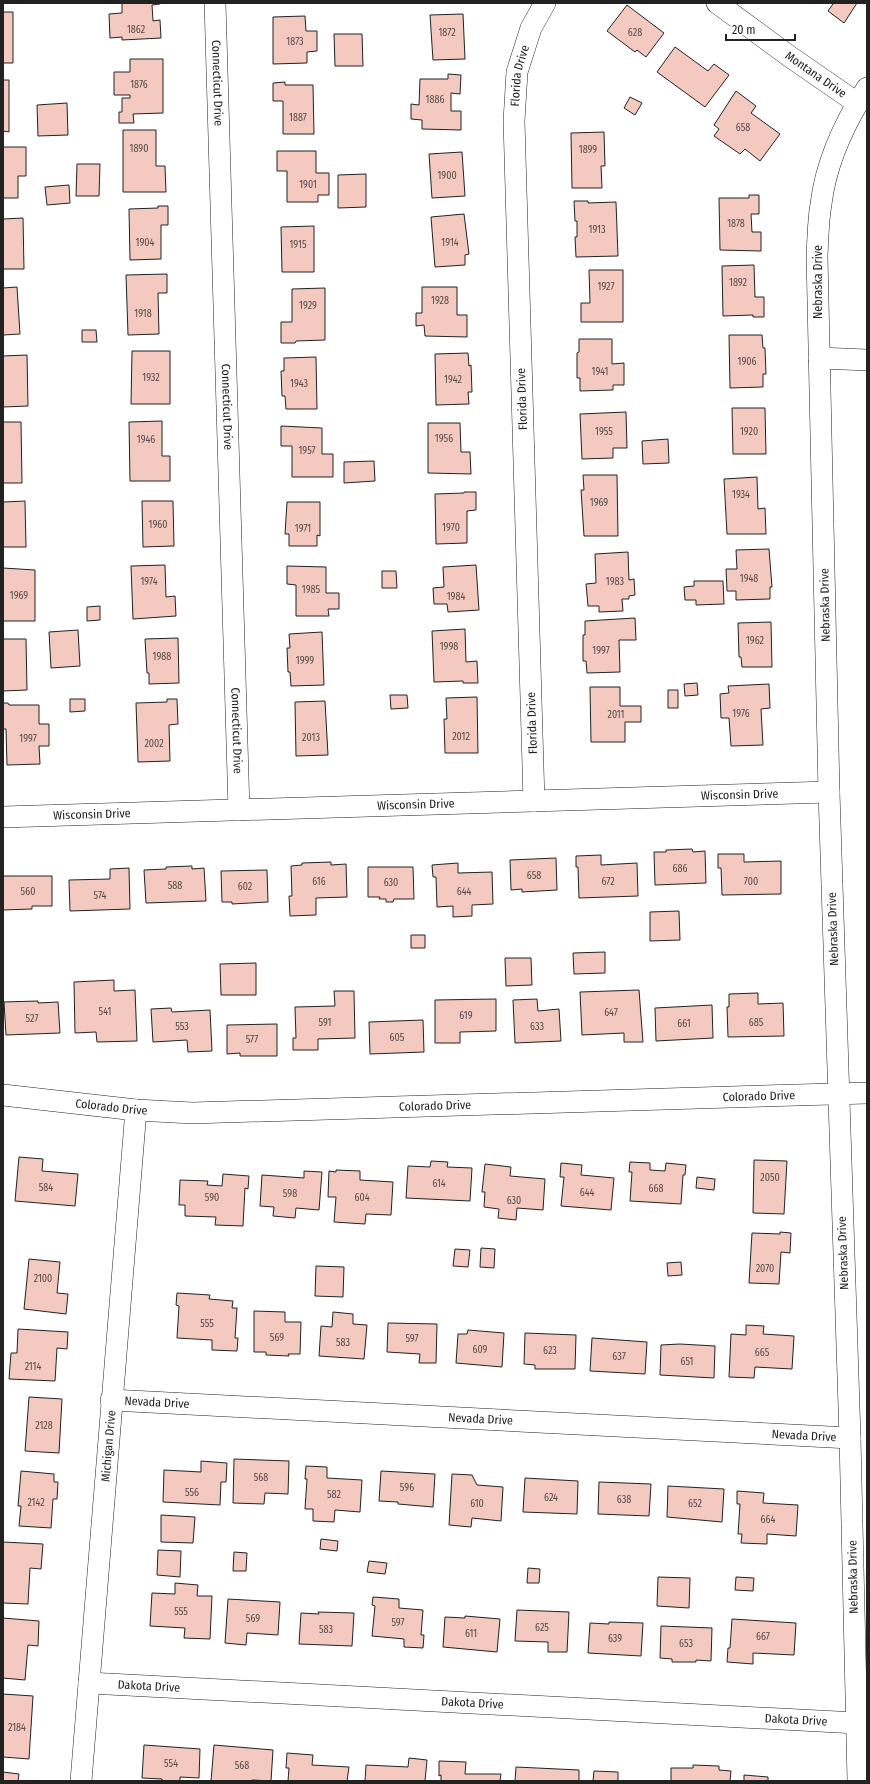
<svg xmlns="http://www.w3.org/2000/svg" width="870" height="1784" viewBox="0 0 870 1784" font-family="'Fira Sans Condensed',sans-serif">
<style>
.building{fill:#f3c9c0;stroke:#222}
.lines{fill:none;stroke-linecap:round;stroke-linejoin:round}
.minor-casing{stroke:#222;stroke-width:22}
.minor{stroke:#fff;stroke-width:21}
.labels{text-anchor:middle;stroke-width:3;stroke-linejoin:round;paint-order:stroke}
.number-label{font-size:10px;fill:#564c4a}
.street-label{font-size:12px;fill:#222;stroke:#fff}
</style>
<rect width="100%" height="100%" fill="#fff"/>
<path class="building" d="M122,3H160V4L152,5L153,21L160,20L161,38L122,40V37L110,38L109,14L122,13Z
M832,3H857L844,23L828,11L833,4Z
M627,5L664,33L646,57L637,50L635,52L607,31Z
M3,12H13V63H3Z
M463,14L465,59L433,60L430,15Z
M305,16L306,31H317V51L307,52V63L273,64V17Z
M334,34H362L363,66H335Z
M675,47L708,71L714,64L729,75L705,107L657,72Z
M130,59H163V113L133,114L134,123H119V112H122V98H130V95H114V72H130Z
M448,74L461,75L460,94L451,93V111H461V130L422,129V120L411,119V104L419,105L420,79H448Z
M3,80H9V132L3,131Z
M285,82V85H313L314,134H283V101H273V83Z
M736,91L756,106L751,113L780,134L760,161L745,149L740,154L714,136L719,129L714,125Z
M630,97L642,103L635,115L624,108Z
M67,103L68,135L38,136L37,105Z
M123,130H156V166H165L166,192H123Z
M604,132L605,166H601L602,188H572L571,133Z
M3,147H26V176H18V198H3Z
M277,151H316V173H329V195H318V202H287V171H277Z
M462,152L465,196L432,198L429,154Z
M77,164H100L99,196H76Z
M366,174V207L338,208V175Z
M69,185L70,203L47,205L45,187Z
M749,195H759V214H751L752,232H761V251L720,250L719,198H749Z
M574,201H588V203L616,202L618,256L576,257L575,237H577V221H575Z
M158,206H168V225H161V259L130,260L129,209L158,208Z
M464,214L469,254L465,255V265L435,267L431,217Z
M23,218L24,269H3V219Z
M314,226V272H282L281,227Z
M754,265L755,297H764V317H753V315L723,316L722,266Z
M589,270H623V322H581V303H590Z
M167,274V293H158L159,334L128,335L126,275Z
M17,287L20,334L3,335V288Z
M422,287H457V315H467V337L425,336L424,325L416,326V313H422Z
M325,288V340L296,341L295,343H281V322H292V289Z
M82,330H96L97,342H82Z
M729,335H762L763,348H765L766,374H763V387L730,388Z
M579,339H612V364L624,363V385H613V390L580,391V378H577V353L579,352Z
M132,351H170V404H131Z
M468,353L469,366L471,365L472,392H468L469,404L436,405L435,354Z
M27,355L28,406L3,407V356Z
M316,357L317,409H286L285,396H282L281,371H284V358Z
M732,408H765L766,454H733Z
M626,412L627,448H613V458L582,459L580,414Z
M162,421V456H170V481H130L129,422Z
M3,422H21L22,483H3Z
M428,423H460L461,452H470L471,474L428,473Z
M281,426L322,428V454H333V477H292V446H281Z
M668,439L669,463L643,464L642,441Z
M374,461L375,481L344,483V462Z
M583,475H617L618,536H584L581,490H584Z
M757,477L758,509L765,508L766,534H727L724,479Z
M464,492H476V510L467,511V543L436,544L435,494L464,493Z
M25,501L26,547H3V502Z
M142,501H173L174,546L143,547Z
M287,502H320V536L317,535V546H289V534H285Z
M769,549L772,587H770V599L736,600V591H727L726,569H737L736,550Z
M628,552L629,580L634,579L635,595L629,596V599H622L623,611L599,612V606H588L586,584L596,583L595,554Z
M165,565L166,597L175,596L176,616L133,619L131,566Z
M476,565L479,610L448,612L447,604H434L433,588L444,587L443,567Z
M287,566L326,567V593H339V609H328L329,616H296V585L287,584Z
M3,568L35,570V621H3Z
M382,571H396L397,588H382Z
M694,581H723L724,604L696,605V600H685L684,587L694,586Z
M100,606V620L87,621V607Z
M635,618L636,640H619L620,672L587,673L586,661H583V635H585V621Z
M771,622L772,667H742L741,657H739L738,623Z
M465,629L466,662L477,661L478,683H463V681L434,682L432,631Z
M78,630L80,666L51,668L49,632Z
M322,632L324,685L291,686L290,672H288L287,648H290L289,634Z
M178,638L179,683L149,684V673H147L145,639Z
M3,639H26L27,690L3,691Z
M697,683L698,695L685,696L684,684Z
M769,684L770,708L761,709L763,745L731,746L729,718H721L720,694L729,693L728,686Z
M590,687H620V706H641V722H625V742H591Z
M668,690H678V708H668Z
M390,695H407L408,708L391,709Z
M477,697L478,753H445L444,719H447L446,698Z
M70,699H85V711L70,712Z
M167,699H177L178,724L169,725L170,761L138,762L136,703L167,702Z
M325,701L328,755L296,756L295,702Z
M3,703H8L9,705H39V724H49V746H39L40,764L7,765L6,729H3Z
M692,849L693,852L705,851L706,883L655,885L654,852H666V850Z
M718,854H744V862L781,861V894L722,895L721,868H718Z
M601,855V865L637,863L638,896L579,898L578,867H576V856Z
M556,858L557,890L522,892V889L511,890L510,860Z
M331,862V865L346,864L347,897L316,898V915L290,916L289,896H292L291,866L302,865V863Z
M458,863V873L492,872L493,904L472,905V916L453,917V906L437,907L436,877H433L432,865Z
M192,866V869L204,868L206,901L146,903L144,870L166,869V867Z
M368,867H413L414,899H394L393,902H386V899H379L380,897H368Z
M129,868L130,909L70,911L69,880L110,879V869Z
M267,870L268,902L232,904V902H222L221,871Z
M3,876H52V906H32V909L3,910Z
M679,911L680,940L650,941V912Z
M411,935H425V948H411Z
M605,952V973L574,974L573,953Z
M505,958H531L532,985L506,986Z
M256,963V995H221L220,964Z
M114,980V991L135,990L137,1041L97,1042L96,1032L75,1033L74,982Z
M639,990L643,1042H624V1033L582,1035L580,992Z
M334,991H354L355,1038L318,1039V1050H293V1038H296L295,1007L335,1006Z
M758,993V1004L783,1003L784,1036L728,1037L727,1007H729V994Z
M496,999V1031L460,1032V1043H435V1000Z
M537,999L538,1011L559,1009L561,1041L515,1043L513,1000Z
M38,1001V1003L58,1002L60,1033L6,1035L4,1002Z
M712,1005L713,1038L656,1041L655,1008Z
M171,1008L172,1012L210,1010L212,1051L188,1052L187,1040L153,1042L151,1009Z
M423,1020L424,1052L370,1054L369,1022Z
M277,1024V1056H240V1053L227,1054V1025Z
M19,1157L43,1159L42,1171L78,1174L75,1206L15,1201Z
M754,1160L787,1161L784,1214L753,1213Z
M431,1161L448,1162L447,1167L472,1168L470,1201L406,1198L408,1166L430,1167Z
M630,1162L650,1163V1170L665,1171L666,1163L686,1165L685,1175H683L681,1204L630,1201L632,1172H629Z
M561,1163L582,1165L581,1175L614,1178L611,1210L561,1206L564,1177H560Z
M485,1164L511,1167L510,1176L545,1179L543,1210L517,1208L516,1220L498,1218L499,1209L484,1207L485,1192H482Z
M336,1170L360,1171V1180L393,1182L391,1215L366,1214L365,1224L334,1222L336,1197H328L329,1171L336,1172Z
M304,1171L322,1172L319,1210L296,1208L295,1218L273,1216L274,1207L260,1206L262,1175L304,1178Z
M223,1174L249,1176L248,1189L245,1188L243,1226L215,1225L216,1217L185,1216V1205H179L180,1180L208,1181L207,1185L222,1186Z
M697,1177L715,1179L714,1190L696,1188Z
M780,1232L791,1233L790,1253L781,1252L779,1284L749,1283L752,1233L780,1234Z
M481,1248L495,1249L494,1268L480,1267Z
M455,1249L470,1250L468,1267L453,1266Z
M29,1259L60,1262L57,1293L68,1294L66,1314L24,1309Z
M681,1262L682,1275L668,1276L667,1263Z
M316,1266L344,1267L343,1297L315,1296Z
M177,1293L210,1295L209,1299L233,1301L232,1308H237L235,1338H238L237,1351L212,1350V1340L177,1338L179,1306L176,1305Z
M254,1311L285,1312V1322H301L300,1354H288L289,1356L266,1355V1352H254Z
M333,1312L353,1314V1324L367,1325L364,1359L319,1356L321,1326L332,1327Z
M388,1323L437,1324L436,1363H419L420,1354L387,1352Z
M746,1325L764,1326L763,1334L794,1336L792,1369L755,1367L754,1378L729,1377L731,1334L746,1335Z
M18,1329L68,1332L67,1349L57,1348L55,1381L9,1379L11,1353H17Z
M468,1330L504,1333L502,1367L456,1363L458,1334H467Z
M525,1333L576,1335L575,1369H535V1365L524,1364Z
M592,1338L647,1342L645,1374L590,1371Z
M680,1344L715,1346L714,1378L660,1375L661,1345Z
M29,1397L62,1399L59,1453L25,1451Z
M234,1459L289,1461L288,1494L265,1493L264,1504L233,1503Z
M201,1461L227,1463L226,1482H221L220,1505L163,1502L164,1470L201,1472Z
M306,1466L327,1467V1478L362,1480L360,1512L335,1510L334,1522L313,1521V1509H305L307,1479H305Z
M21,1471L54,1474V1482H58L57,1499H53L51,1528L19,1526L21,1506H18Z
M381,1471L435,1474L433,1507L398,1504V1502L379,1501Z
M452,1474L472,1475L477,1485L503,1487L501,1521L472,1518L471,1527L449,1525Z
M525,1478L578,1481L577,1514L523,1512Z
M599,1482L651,1484L649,1516L598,1514Z
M668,1486L724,1489L722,1522L667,1517Z
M737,1491L764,1493L763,1503L798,1505L796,1536L767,1534V1544L741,1543L742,1534H738L740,1504H737Z
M161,1515L195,1517L193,1543L161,1542Z
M321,1539L338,1541L337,1551L320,1549Z
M3,1542L43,1544L41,1569L30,1568L28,1604L3,1603Z
M158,1550L181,1551L180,1577L157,1575Z
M234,1552L247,1553L246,1571H233Z
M369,1561L387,1563L385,1574L367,1572Z
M528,1568L540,1569L539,1583H527Z
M658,1577L690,1578L689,1608L657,1606Z
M736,1577L754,1578L753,1591L735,1590Z
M175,1583L198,1585L197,1596H212L210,1639L184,1638L185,1628L150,1626L152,1593L175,1594Z
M373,1597L399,1599V1608L423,1610L421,1635H424L423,1648L404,1647V1639L372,1636L375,1606L372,1605Z
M228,1599L280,1602L278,1635L247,1633L246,1645L225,1643Z
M517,1610L569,1612L567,1652H548V1642L515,1641Z
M318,1612L354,1613L352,1646L299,1644L301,1613L319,1614Z
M465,1616L500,1619L497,1652L443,1647L445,1617L465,1618Z
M3,1618L39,1621L38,1646L28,1645L25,1680L3,1678Z
M732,1619L796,1623L794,1655L753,1653V1664L727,1662L728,1648H730Z
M609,1622L643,1623L641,1656L588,1653L590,1623L609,1624Z
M661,1626L712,1628L711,1661L696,1660V1662H672V1659L660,1658Z
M3,1694L33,1696L29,1759L3,1757Z
M144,1745L200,1749L199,1778L180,1777V1781H162V1779L142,1778Z
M214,1745L273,1750L271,1781L252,1780V1781H211Z
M287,1753L313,1755L312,1765L349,1767L347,1781H288L289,1768H286Z
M409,1758L427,1760L425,1781H365L366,1765L408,1767Z
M439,1761L466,1762L465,1774H501L500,1781H441V1775L439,1776Z
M693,1765L719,1766V1770L731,1771L730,1781H671V1768H693Z
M516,1767L579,1770V1781H515Z
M594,1771L618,1772V1781H593Z
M3,1772L19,1774L18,1781H3Z
M744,1775L768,1777V1781H744Z"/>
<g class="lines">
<defs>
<g id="minor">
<path id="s1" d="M215,3L239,810"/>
<path id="s2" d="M717,3L789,56L857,103"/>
<path d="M819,358L867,360"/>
<path id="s3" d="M534,801L514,121L517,72L531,28L545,3"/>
<path id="s4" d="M3,817L829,792"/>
<path id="s5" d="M3,1095L136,1110L192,1113L867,1093"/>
<path id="s6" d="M111,1400L850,1438"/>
<path id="s7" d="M89,1683L857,1723"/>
<path id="s8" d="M81,1781L136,1110"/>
<path d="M858,1781L850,1438L829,792L817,256C818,239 818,221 821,204C826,163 845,122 867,88"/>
</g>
</defs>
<use href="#minor" class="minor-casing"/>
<use href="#minor" class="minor"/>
</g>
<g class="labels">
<g class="number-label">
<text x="136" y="33">1862</text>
<text x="447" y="36">1872</text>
<text x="635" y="36">628</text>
<text x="295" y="45">1873</text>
<text x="139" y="88">1876</text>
<text x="435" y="103">1886</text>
<text x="298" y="121">1887</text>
<text x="743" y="131">658</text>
<text x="139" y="152">1890</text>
<text x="588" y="153">1899</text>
<text x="447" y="179">1900</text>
<text x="308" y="188">1901</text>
<text x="736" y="227">1878</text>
<text x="597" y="233">1913</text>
<text x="145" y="246">1904</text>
<text x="450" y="246">1914</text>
<text x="298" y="248">1915</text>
<text x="738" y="286">1892</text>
<text x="606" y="290">1927</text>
<text x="440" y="304">1928</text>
<text x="308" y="309">1929</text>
<text x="143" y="317">1918</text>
<text x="747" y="365">1906</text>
<text x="600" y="375">1941</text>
<text x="151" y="381">1932</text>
<text x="453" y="383">1942</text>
<text x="299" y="387">1943</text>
<text x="604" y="435">1955</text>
<text x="749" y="435">1920</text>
<text x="444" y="442">1956</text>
<text x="146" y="443">1946</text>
<text x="307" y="454">1957</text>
<text x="741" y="498">1934</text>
<text x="599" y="506">1969</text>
<text x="158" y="528">1960</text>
<text x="451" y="531">1970</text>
<text x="303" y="532">1971</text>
<text x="749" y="582">1948</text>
<text x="149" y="585">1974</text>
<text x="615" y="585">1983</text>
<text x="311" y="593">1985</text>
<text x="19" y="599">1969</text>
<text x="456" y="600">1984</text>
<text x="755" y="644">1962</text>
<text x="449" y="650">1998</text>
<text x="601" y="654">1997</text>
<text x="162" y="660">1988</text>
<text x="305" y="664">1999</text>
<text x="741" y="717">1976</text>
<text x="616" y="718">2011</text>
<text x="461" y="740">2012</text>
<text x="311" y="741">2013</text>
<text x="28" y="742">1997</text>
<text x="154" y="747">2002</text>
<text x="680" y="872">686</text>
<text x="534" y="879">658</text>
<text x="319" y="885">616</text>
<text x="608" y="885">672</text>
<text x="751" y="885">700</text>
<text x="391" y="886">630</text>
<text x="175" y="889">588</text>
<text x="245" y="890">602</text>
<text x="28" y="895">560</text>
<text x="464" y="895">644</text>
<text x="100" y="899">574</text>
<text x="105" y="1015">541</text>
<text x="611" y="1016">647</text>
<text x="466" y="1019">619</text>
<text x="32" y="1022">527</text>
<text x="325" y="1026">591</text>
<text x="756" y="1026">685</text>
<text x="684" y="1027">661</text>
<text x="182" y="1030">553</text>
<text x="537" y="1030">633</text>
<text x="397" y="1041">605</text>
<text x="252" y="1043">577</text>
<text x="770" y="1181">2050</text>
<text x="439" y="1187">614</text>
<text x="46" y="1191">584</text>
<text x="656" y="1192">668</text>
<text x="587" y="1196">644</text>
<text x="290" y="1197">598</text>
<text x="212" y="1201">590</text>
<text x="362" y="1201">604</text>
<text x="514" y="1204">630</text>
<text x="765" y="1272">2070</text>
<text x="43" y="1282">2100</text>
<text x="207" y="1327">555</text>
<text x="277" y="1341">569</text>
<text x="412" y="1342">597</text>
<text x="343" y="1346">583</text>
<text x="480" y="1353">609</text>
<text x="550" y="1354">623</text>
<text x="762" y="1356">665</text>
<text x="619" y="1360">637</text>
<text x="687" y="1365">651</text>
<text x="33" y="1370">2114</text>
<text x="44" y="1429">2128</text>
<text x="261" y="1481">568</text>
<text x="407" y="1491">596</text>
<text x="192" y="1496">556</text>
<text x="334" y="1498">582</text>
<text x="551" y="1501">624</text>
<text x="624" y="1503">638</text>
<text x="36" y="1506">2142</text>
<text x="477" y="1507">610</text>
<text x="695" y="1507">652</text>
<text x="768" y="1523">664</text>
<text x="181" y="1615">555</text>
<text x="253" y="1622">569</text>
<text x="398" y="1626">597</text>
<text x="542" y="1631">625</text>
<text x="326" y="1633">583</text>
<text x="471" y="1637">611</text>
<text x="763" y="1640">667</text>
<text x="615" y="1642">639</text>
<text x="686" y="1647">653</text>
<text x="17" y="1731">2184</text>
<text x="171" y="1767">554</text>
<text x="242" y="1769">568</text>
</g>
<g class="street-label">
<text dy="4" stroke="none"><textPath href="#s2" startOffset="122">Montana Drive</textPath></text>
<text dy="4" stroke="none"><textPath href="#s3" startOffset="726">Florida Drive</textPath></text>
<text dy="4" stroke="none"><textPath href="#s1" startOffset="80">Connecticut Drive</textPath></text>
<text transform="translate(818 282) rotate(-90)" y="4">Nebraska Drive</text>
<text transform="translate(522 399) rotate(-92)" y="4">Florida Drive</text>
<text dy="4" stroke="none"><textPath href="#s1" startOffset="404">Connecticut Drive</textPath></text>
<text transform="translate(825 605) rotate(-91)" y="4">Nebraska Drive</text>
<text transform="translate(532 723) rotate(-92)" y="4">Florida Drive</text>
<text dy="4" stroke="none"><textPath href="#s1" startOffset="728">Connecticut Drive</textPath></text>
<text dy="4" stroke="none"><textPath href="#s4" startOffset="737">Wisconsin Drive</textPath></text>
<text dy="4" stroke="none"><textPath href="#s4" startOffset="413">Wisconsin Drive</textPath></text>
<text dy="4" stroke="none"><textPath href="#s4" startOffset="89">Wisconsin Drive</textPath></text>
<text transform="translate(833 929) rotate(-92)" y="4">Nebraska Drive</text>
<text dy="4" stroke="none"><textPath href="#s5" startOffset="757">Colorado Drive</textPath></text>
<text dy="4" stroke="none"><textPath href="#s5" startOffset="433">Colorado Drive</textPath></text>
<text dy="4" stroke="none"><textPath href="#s5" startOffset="109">Colorado Drive</textPath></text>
<text transform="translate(843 1253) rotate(-92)" y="4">Nebraska Drive</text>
<text dy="4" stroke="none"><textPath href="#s6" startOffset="46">Nevada Drive</textPath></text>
<text dy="4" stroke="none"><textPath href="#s6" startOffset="370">Nevada Drive</textPath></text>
<text dy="4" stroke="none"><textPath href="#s6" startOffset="694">Nevada Drive</textPath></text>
<text dy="4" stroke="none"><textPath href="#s8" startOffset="336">Michigan Drive</textPath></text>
<text transform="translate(853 1577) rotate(-91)" y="4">Nebraska Drive</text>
<text dy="4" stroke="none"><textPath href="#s7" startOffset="60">Dakota Drive</textPath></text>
<text dy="4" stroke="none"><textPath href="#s7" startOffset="384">Dakota Drive</textPath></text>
<text dy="4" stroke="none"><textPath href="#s7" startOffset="708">Dakota Drive</textPath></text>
</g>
</g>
<rect width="870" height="1784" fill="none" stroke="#222222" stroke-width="8"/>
<path d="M726 34v6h69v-6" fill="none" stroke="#222222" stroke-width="2"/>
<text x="732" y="34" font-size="12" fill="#222222" stroke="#ffffff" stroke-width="3" paint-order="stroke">20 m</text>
</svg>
